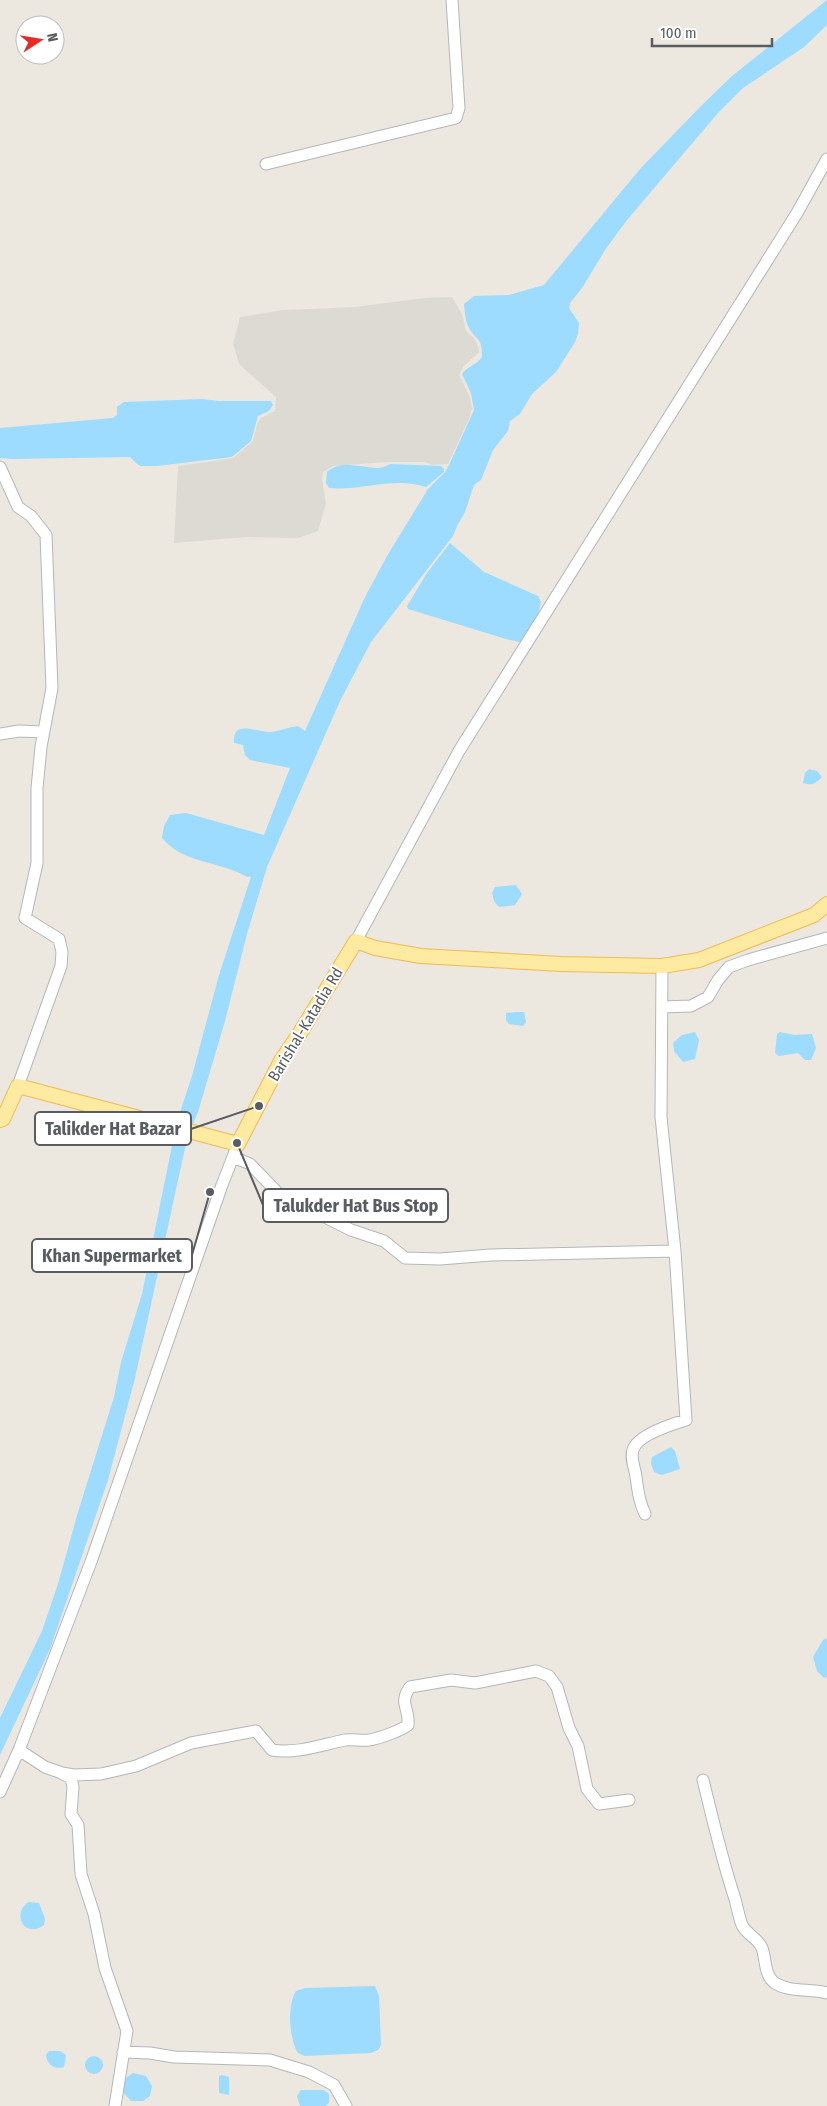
<svg xmlns="http://www.w3.org/2000/svg" width="827" height="2106" viewBox="0 0 827 2106" font-family="'Fira Sans Condensed',sans-serif">
<style>
.industrial{fill:#dddad4}
.water{fill:#9ddbff}
.lines{fill:none;stroke-linecap:round;stroke-linejoin:round}
.minor-casing{stroke:#b3b7bb;stroke-width:13}
.major-casing{stroke:#f1ba54;stroke-width:16}
.minor{stroke:#fff;stroke-width:11}
.major{stroke:#ffeaa2;stroke-width:14}
.labels{text-anchor:middle;stroke-width:4;stroke-linejoin:round;paint-order:stroke}
.street-label{font-size:16px;fill:#595d61;stroke:#fff}
.leader{fill:none;stroke:#595d61;stroke-width:2}
.callout-dot{fill:#595d61;stroke:#fff;stroke-width:2}
.callout{fill:#fff;stroke:#595d61;stroke-width:2}
.callout-label{font-size:18px;text-anchor:middle;font-weight:bold;fill:#595d61}
</style>
<rect width="100%" height="100%" fill="#ece8e0"/>
<path class="industrial" d="M452,297L462,314L466,331L474,338L478,346L479,352L464,366L459,375L470,397L472,408L469,419L448,464L432,465L425,462H389L333,466L323,472L322,479L326,504L318,531L298,538L246,537L174,543L178,466L233,458L253,441L257,424L261,418L275,411L276,397L239,364L233,344L240,317L283,310L355,307L425,298Z"/>
<path class="water" d="M827,0V25L804,47L743,88L718,113L627,220L605,250L582,288L570,303L569,308L579,323L578,334L575,342L556,372L532,394L520,414L510,421L508,431L493,450L481,480L474,485L465,512L457,526L453,536L371,642L340,701L267,867L247,934L225,1021L198,1112L187,1139L135,1378L108,1480L50,1649L0,1755V1718L42,1631L58,1584L78,1512L114,1397L121,1362L142,1294L177,1121L192,1076L219,975L251,877C244,877 243,874 237,872C211,861 181,861 162,838L164,826L170,815L186,813L264,835L290,768L250,760L245,755L243,745L234,743C232,718 258,733 271,732C280,731 289,727 298,726L305,731L365,597L387,556L428,489L445,472L449,465L474,410L471,393L462,374C467,366 477,365 482,357C482,336 477,342 469,328C465,321 465,312 464,304L474,296L509,295L544,285L640,169L700,107L732,76Z
M202,399L219,401H271L273,405L269,411L258,416L251,441L232,457L157,466H141L137,464L130,457L11,459L0,458V428L113,418L117,415V407L124,402Z
M391,464L441,466L444,469V472L426,487C395,476 360,491 329,488L326,483L327,472C340,459 363,468 379,468C383,468 387,465 391,464Z
M450,543L484,572L538,596L541,602L536,623L520,642L506,639L408,609L407,606L427,573Z
M809,769L817,771L822,777C815,784 812,786 803,783L805,773Z
M516,885L522,894L515,905L499,907L494,901L492,893L495,887Z
M516,1012H524L526,1022L523,1026L509,1024L506,1020V1013Z
M695,1032L699,1040L695,1059L683,1062L674,1051L673,1043L682,1035Z
M780,1032L794,1035L812,1034L816,1048L811,1060H805L798,1053L779,1056L775,1053L777,1034Z
M671,1447L675,1451L680,1469L662,1475L654,1472L651,1464L652,1457Z
M827,1638V1677L824,1678L817,1671L813,1657L823,1640Z
M29,1902L39,1903L45,1919L44,1925C24,1940 11,1912 29,1902Z
M375,1986L379,1996L381,2045L378,2050L371,2053L305,2056L298,2053C289,2039 287,2005 296,1991L305,1988Z
M49,2051H60L66,2055L64,2067C55,2070 47,2065 46,2055Z
M85 2065a9 9 0 1 1 18 0a9 9 0 1 1-18 0Z
M133,2073L146,2076L152,2086L150,2096L143,2101H131L122,2091L123,2080Z
M222,2075L229,2077V2095L219,2093V2076Z
M301,2090H324L329,2094V2103L325,2106H300L297,2096Z"/>
<g class="lines">
<defs>
<path id="minor" d="M266,164L456,118L459,108L452,0
M0,467L18,507L31,516L46,535L52,688L41,747L37,788V863L25,918L59,939L62,952L61,966L18,1086
M0,734L19,731L44,732
M356,941L459,751L797,213L827,159
M662,1007L691,1006L708,997L718,980L729,967L748,960L827,938
M233,1157L250,1164L279,1194L351,1230L384,1241L405,1258L440,1259L491,1255L675,1251
M645,1514C639,1501 638,1491 636,1477C635,1468 630,1458 633,1450C637,1435 673,1424 686,1420L675,1251L661,1117L662,966
M19,1750L45,1767L62,1773L74,1775L101,1774L136,1766L191,1743L256,1731L272,1750C297,1754 321,1745 345,1740C353,1739 361,1741 369,1740C378,1739 402,1730 408,1725C410,1708 398,1704 410,1687L451,1680L475,1683L536,1671L549,1676L557,1687L569,1728L578,1746L587,1789L599,1804L629,1800
M63,1774L71,1778L73,1787L71,1814L78,1825L81,1874L94,1914L105,1968L127,2031L115,2106
M703,1780C713,1820 722,1860 735,1899C737,1907 739,1917 742,1925C747,1935 758,1938 762,1948C766,1958 764,1976 775,1983C791,1993 810,1988 827,1993
M0,1792L19,1750L92,1559L222,1185L238,1144
M123,2052L150,2053L174,2057L270,2060L309,2072L334,2085L346,2106"/>
<path id="major" d="M0,1120L3,1119L18,1086L238,1144L281,1061L300,1033L356,941L375,948L421,956L561,964L662,966L699,960L814,915L827,904"/>
</defs>
<use href="#minor" class="minor-casing"/>
<use href="#major" class="major-casing"/>
<use href="#minor" class="minor"/>
<use href="#major" class="major"/>
</g>
<g class="labels">
<g class="street-label">
<text transform="translate(305 1024) rotate(-59)" y="6">Barishal-Katadia Rd</text>
</g>
</g>
<path class="leader" d="M259 1106L191 1129M237 1143L263 1205M210 1192L192 1255"/>
<g class="callout-dot">
<circle cx="259" cy="1106" r="5"/>
<circle cx="237" cy="1143" r="5"/>
<circle cx="210" cy="1192" r="5"/>
</g>
<g class="callout">
<rect x="35" y="1112" width="156" height="33" rx="5"/>
<rect x="263" y="1189" width="185" height="33" rx="5"/>
<rect x="32" y="1239" width="160" height="33" rx="5"/>
</g>
<g class="callout-label">
<text x="113" y="1135">Talikder Hat Bazar</text>
<text x="356" y="1212">Talukder Hat Bus Stop</text>
<text x="112" y="1262">Khan Supermarket</text>
</g>
<g transform="translate(40 40) rotate(78)"><circle r="24" fill="#ffffff" stroke="#bdbec0"/>
<path d="M0-4L9 19L0 12L-9 19Z" fill="#e82b29"/>
<text y="-8" font-size="14" font-weight="bold" text-anchor="middle" fill="#595d61">N</text>
</g>
<path d="M652 38v8h120v-8" fill="none" stroke="#595d61" stroke-width="2.5"/>
<text x="660" y="38" font-size="15" fill="#595d61" stroke="#ffffff" stroke-width="4" paint-order="stroke">100 m</text>
</svg>
